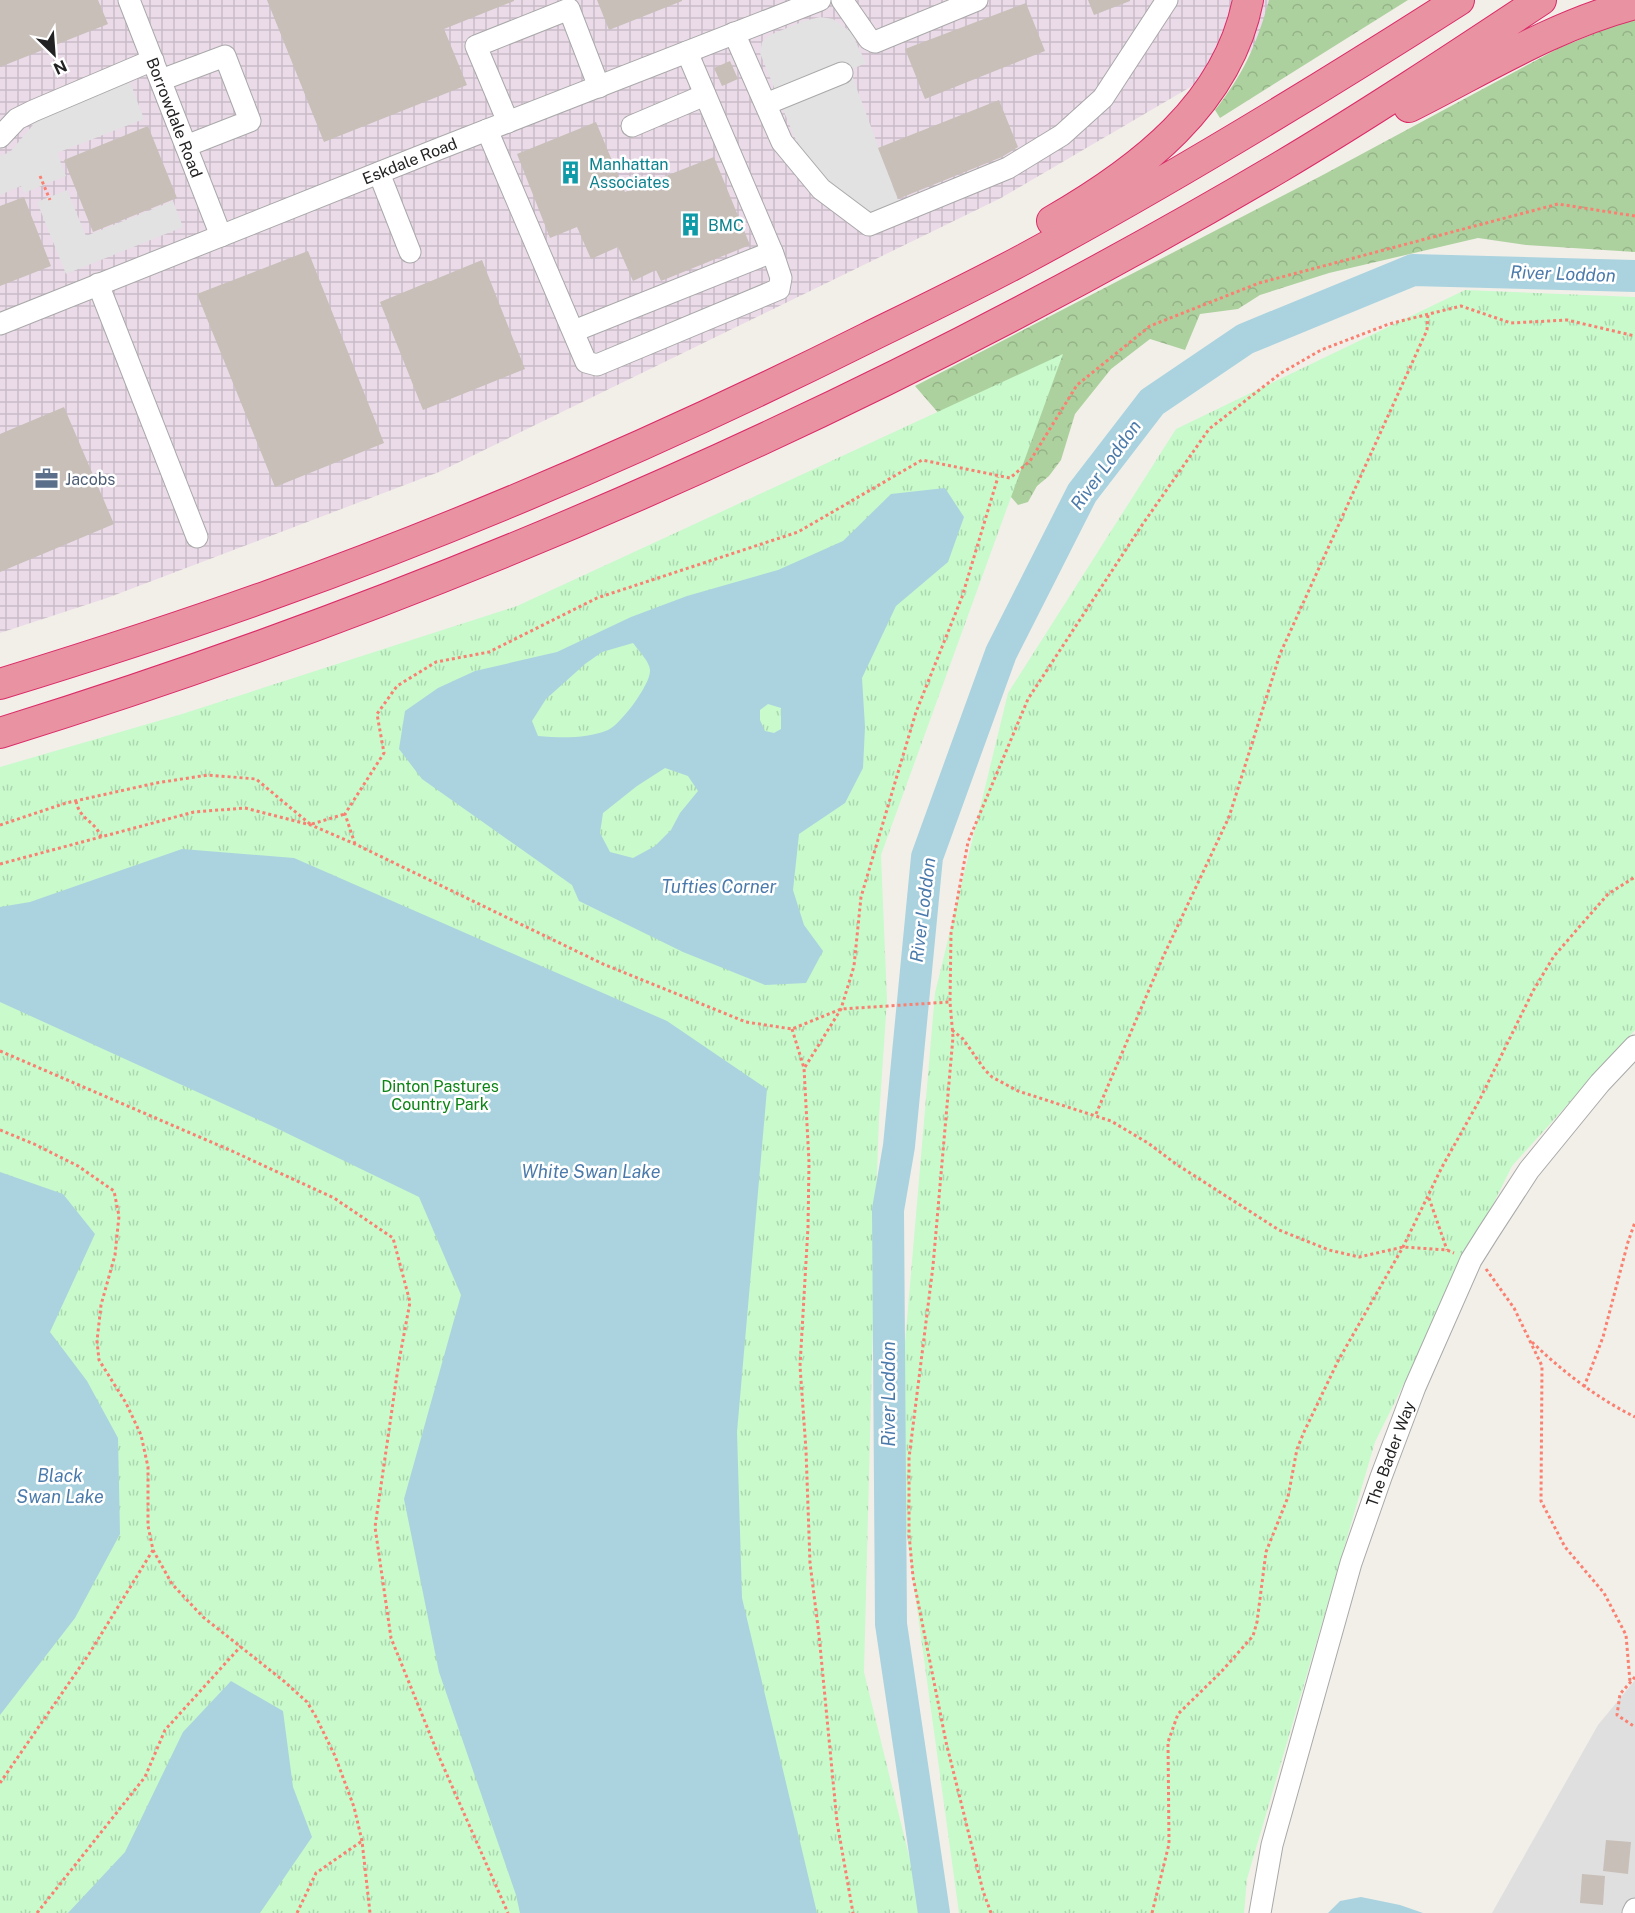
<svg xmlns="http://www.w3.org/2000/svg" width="1635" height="1913" viewBox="0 0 1635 1913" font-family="'Public Sans',sans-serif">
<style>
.residential{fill:#e0dfdf}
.industrial{fill:url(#industrial-grid)}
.forest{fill:url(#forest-crowns)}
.park{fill:url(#park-tufts)}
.parking{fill:#e2e2e2}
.water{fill:#aad3df;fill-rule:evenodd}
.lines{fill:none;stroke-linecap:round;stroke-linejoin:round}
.river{stroke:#aad3df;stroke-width:32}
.building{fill:#c7bfb8}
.minor-casing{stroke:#a9a9a9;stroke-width:23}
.highway-casing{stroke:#dc2a67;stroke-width:32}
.path{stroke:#fa8072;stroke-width:3;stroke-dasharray:3 3;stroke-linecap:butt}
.minor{stroke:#fff;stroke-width:21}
.highway{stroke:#e892a2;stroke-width:30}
.labels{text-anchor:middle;stroke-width:5;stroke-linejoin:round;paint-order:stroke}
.street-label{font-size:16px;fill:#222;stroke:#fff}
.culture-label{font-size:16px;fill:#0d838f;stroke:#fff;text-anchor:start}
.service-label{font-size:16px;fill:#4e5e75;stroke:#fff;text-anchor:start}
.park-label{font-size:16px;fill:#0c8416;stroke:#fff}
.water-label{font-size:18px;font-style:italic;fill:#4a7aab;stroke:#fff}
</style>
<defs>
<pattern id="industrial-grid" width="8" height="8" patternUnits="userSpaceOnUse" patternTransform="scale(1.5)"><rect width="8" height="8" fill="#ebdbe8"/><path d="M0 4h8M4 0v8" fill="none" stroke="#c9bcc7"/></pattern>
<pattern id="forest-crowns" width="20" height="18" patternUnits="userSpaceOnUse" patternTransform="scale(1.5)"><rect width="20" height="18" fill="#add19e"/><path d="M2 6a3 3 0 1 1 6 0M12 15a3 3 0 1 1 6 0" fill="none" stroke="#95b388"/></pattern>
<pattern id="park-tufts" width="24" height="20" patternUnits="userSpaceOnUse" patternTransform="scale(1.5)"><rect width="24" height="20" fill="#c8facc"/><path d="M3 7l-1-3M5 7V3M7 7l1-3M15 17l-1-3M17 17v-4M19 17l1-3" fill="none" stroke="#acd6af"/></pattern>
</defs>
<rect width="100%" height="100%" fill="#f2efe9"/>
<path class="residential" d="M1635,1680V1913H1492L1598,1725Z"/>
<path class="industrial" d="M0,0H1339L1001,198L439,472L107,598L0,633Z"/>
<path class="forest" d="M1269,0H1408L1220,118L1215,110C1243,75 1257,44 1269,0Z
M1635,17V252L1526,245L1478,238L1329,273L1260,295L1238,309L1200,314L1185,350L1150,339L1111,369L1075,414L1061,460L1049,476L1037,486L1028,502L1018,505L915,386L1319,177L1559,48Z"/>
<path class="park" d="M1465,290L1635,297V1030L1512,1166L1375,1442L1247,1879L1244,1913H959L905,1521V1343L935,993L1008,693L1176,429Z
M1063,354L881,855L887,1000L879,1118L876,1203L864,1672L923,1913H0V767L182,714L517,606Z"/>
<path class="parking" d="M820,17L833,19L851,32L866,63L850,70L901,208L864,214L823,177L806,157L794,136L760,53L762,42L770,35L804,21Z
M130,82L144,119L57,153L66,176L24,193L21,186L0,195V156L10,152L38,119Z
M67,190L86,236L173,201L183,227L66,274L37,202Z"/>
<path class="water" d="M945,488L964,517L948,562L896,606L862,678L865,727L863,768L845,803L799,834L793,890L804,925L823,951L806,983L765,985L683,952L579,901L572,885L422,779L399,749L405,711L438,688L475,671L557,652L631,617L687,596L778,570L843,541L891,494ZM633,643C638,650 650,662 650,670C651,684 621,724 608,730C586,739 561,738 538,736L532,721L546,699L585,664L602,652ZM768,704L781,708V729L774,733L765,731L760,720V710ZM665,768L688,776L698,791L680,813L671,830L655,846L633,858L610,852L600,833L603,813L637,786Z
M182,849L294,858L667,1021L767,1089L737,1432L742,1598L817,1913H520L516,1895L439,1672L404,1499L461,1295L419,1197L272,1126L0,1002V907L30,902Z
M0,1172L63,1194L95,1234L50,1332L87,1381L118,1438L120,1534L75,1618L0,1715Z
M231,1681L283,1711L293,1787L312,1837L260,1913H68L125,1852L183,1732Z
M1361,1897L1400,1905L1423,1913H1328L1340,1901Z"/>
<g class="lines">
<path class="river" d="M934,1913L891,1624L888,1210L899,1146L927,857L1001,653L1082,493L1152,402L1245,339L1413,270L1635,276"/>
</g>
<path class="building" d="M0,0H98L108,24L0,67Z
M267,0H514V1L444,29L467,85L324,142Z
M597,0H682V1L609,30Z
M1088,0H1130V1L1094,15Z
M1026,3L1045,51L925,99L905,49Z
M730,61L738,79L722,86L714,68Z
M999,100L1018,147L1002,157L898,199L878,148Z
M596,122L625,192L714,157L750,245L661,281L656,270L633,281L618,247L591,259L577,227L550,238L517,154Z
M148,126L177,198L93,232L64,160Z
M24,197L51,266L0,286V206Z
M308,251L384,443L275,487L197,294Z
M482,260L525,369L423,410L380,302Z
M64,407L114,524L0,572V434Z
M1606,1840L1631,1842L1628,1874L1603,1871Z
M1582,1874L1605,1876L1603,1905L1580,1903Z"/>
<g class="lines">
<defs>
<g id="minor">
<path id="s1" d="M129,0L221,236"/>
<path d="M842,0L869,39L875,42L977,0"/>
<path d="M734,33L782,142L821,189L869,225L1008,168L1062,135L1103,98L1167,0"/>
<path d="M161,80L225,56L250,121L186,146"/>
<path d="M766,104L842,73"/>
<path d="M508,122L476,46L569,9L599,87"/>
<path d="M632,126L705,95"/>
<path d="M487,130L586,362L597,365L779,289L781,278L773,254L687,52"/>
<path d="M0,137L17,119L33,111L153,60"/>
<path d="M379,173L410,252"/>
<path d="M98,284L197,537"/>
<path id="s2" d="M0,324L441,148L820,0"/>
<path d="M574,331L772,252"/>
<path id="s3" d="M1260,1913L1272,1845L1351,1563L1381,1477L1415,1387L1471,1260L1488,1233L1529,1170L1600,1083L1635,1046"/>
<path d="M1633,1913L1635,1909"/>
</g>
<path id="highway" d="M1409,107C1483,70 1554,25 1635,4
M1052,221C1139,171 1228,104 1248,0
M0,684C91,656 181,627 270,595C474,522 673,435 867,338C920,312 974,286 1026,258C1174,178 1317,91 1459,0
M0,733C451,593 873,407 1280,167C1369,114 1455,57 1541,0"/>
</defs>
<use href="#minor" class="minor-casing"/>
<use href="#highway" class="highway-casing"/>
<path class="path" d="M40,176L50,200
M76,801C80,821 95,820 101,837
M312,824L345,814
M0,825L66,803L156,783L208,775L256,779L310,824
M355,844L345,814L384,753L377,714L397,686L436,662L489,652L597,598L798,532L922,460L1010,478L1030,461L1077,385L1150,326L1259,283L1558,204L1635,216
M0,864L194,812L245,808L311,825L355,844L603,964L746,1022L792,1029L841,1009L950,1002
M792,1029L804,1068L809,1162L808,1227L800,1366L806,1450L810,1563L819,1635L837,1822L853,1913
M952,1030L963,1039L985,1070L992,1077L1018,1091L1111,1121L1148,1143L1176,1164L1279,1230L1329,1250L1359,1257L1403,1247L1447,1250L1454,1253
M0,1051L232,1151L334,1198L393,1238L410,1302L399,1361L375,1527L391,1638L440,1759L508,1913
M805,1067L841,1009L854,966L861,897L916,712L962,597L998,477
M1096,1114L1163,957L1229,817L1280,654L1427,330L1428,314
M0,1130L34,1144L78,1166L114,1191L119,1216L115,1255L101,1305L97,1341L99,1360L126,1403L141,1435L148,1467V1526L153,1550L172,1584L203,1617L285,1682L307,1702L316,1717L335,1756L354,1807L362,1841L370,1913
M1429,1198L1447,1250
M1486,1269L1514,1308L1542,1366L1541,1501L1565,1547L1604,1593L1626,1635L1630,1682
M1532,1342C1563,1372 1597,1398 1635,1417
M1584,1387L1603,1337L1628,1242L1635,1222
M1635,1677L1620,1694L1617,1715L1635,1727
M0,1783L89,1654L153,1550
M37,1913L145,1777L165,1730L241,1646
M297,1913L316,1873L362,1841
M991,1913L983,1891L946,1742L913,1577L909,1534V1458L933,1266L953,1037L950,1002L951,933L968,842L1028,699L1140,528L1209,429L1281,373L1321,350L1389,324L1461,306L1511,323L1567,320L1635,336
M1152,1913L1169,1844L1168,1742L1178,1714L1220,1673L1253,1636L1257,1622L1266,1552L1288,1497L1297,1449L1304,1432L1338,1361L1403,1247L1442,1167L1479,1101L1533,991L1554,956L1608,894L1635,877"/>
<use href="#minor" class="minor"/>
<use href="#highway" class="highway"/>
</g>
<defs>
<symbol id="building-bare" viewBox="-9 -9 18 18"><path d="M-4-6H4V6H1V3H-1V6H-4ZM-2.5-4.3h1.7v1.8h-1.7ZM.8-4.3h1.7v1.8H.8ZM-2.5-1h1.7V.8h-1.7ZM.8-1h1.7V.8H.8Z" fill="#0f9aa8" stroke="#fff" stroke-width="2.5" paint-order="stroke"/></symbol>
<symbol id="office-bare" viewBox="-9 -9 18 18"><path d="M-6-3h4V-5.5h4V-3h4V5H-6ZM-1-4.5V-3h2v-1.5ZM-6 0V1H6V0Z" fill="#5c6f8a" stroke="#fff" stroke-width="2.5" paint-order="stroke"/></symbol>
</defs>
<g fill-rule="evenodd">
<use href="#building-bare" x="554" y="156" width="33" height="33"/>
<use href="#building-bare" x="674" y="208" width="33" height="33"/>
<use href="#office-bare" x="30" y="462" width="33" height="33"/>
</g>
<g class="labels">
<g class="street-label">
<text dy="6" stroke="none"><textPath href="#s1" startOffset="126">Borrowdale Road</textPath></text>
<text dy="6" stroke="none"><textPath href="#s2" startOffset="441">Eskdale Road</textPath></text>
<text dy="6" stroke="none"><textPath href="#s3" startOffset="478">The Bader Way</textPath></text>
</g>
<g class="culture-label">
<text x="589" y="170">Manhattan<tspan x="589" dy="18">Associates</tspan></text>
<text x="708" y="231">BMC</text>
</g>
<g class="service-label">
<text x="65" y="485">Jacobs</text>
</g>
<g class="park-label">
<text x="440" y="1092">Dinton Pastures<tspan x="440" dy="18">Country Park</tspan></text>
</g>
<g class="water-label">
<text transform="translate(1563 274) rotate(2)" y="6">River Loddon</text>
<text transform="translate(1106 465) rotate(-54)" y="6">River Loddon</text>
<text x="719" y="893">Tufties Corner</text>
<text transform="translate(923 910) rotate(-83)" y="6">River Loddon</text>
<text x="591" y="1178">White Swan Lake</text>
<text transform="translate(889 1394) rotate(-90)" y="6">River Loddon</text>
<text x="60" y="1482">Black<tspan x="60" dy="21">Swan Lake</tspan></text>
</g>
</g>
<g transform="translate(54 54) rotate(155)" stroke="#ffffff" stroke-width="4.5" paint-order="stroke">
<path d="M0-4.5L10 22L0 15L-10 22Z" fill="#222222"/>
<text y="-9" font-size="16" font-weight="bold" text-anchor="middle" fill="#222222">N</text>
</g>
</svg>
